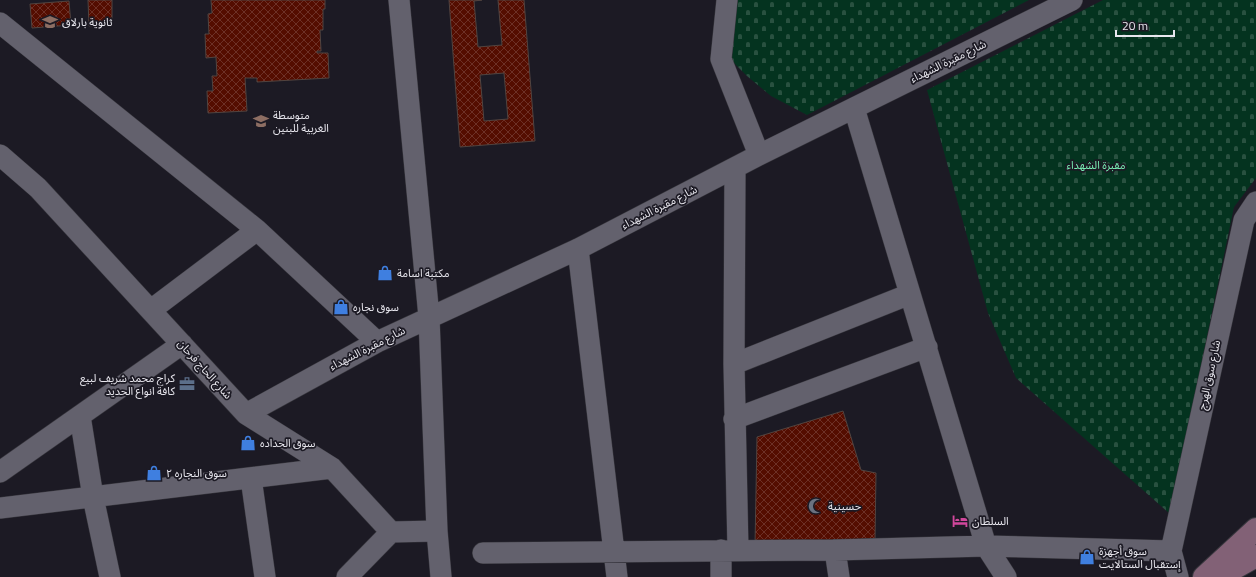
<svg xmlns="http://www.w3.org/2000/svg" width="1256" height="577" viewBox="0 0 1256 577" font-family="'Titillium Web','Noto Sans Arabic',sans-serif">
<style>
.cemetery{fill:url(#cemetery-stones)}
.building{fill:url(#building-cross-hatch);stroke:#514440;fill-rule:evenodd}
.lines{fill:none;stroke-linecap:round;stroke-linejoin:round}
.street-casing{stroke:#38373e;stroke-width:22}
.secondary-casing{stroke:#38373e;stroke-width:24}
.street{stroke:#63616d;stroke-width:21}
.secondary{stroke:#826176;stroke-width:22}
.labels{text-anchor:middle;stroke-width:3.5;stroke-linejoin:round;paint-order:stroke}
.poi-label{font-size:11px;fill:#e8e7ee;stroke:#1c1a24;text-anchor:start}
.street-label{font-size:11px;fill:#e8e7ee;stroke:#1c1a24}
.park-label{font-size:11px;fill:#79eeb4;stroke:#1c1a24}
</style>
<defs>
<pattern id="cemetery-stones" width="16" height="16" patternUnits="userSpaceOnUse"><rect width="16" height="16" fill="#04331f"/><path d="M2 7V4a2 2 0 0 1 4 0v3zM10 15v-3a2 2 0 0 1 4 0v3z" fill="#295140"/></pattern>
<pattern id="building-cross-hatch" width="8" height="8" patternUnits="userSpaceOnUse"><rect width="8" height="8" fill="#540d00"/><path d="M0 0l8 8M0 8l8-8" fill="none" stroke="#6d3026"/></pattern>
</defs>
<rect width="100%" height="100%" fill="#1c1a24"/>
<path class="cemetery" d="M730,0H1029L807,115L771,96L747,76L727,56Z
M1103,0H1256V178L1234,207L1170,514L1016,378L988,313L927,90Z"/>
<path class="building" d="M88,0H112V26H89Z
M211,0H325V9H323V30H320L321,51H317V53H328L329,78L257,82V78H245L247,111L208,113L207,91H213L212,76H217L216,57L206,58L205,34H209L208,14L212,13Z
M449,0H482L474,1L478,47L502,45L498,0H524L535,141L460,147ZM504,73L508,119L484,121L480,75Z
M69,1L71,25L32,28L30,4Z
M843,411L861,470L876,473L875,539L755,545L757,437Z"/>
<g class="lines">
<defs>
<path id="street" d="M399,0L429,317L437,531L441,577
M727,0L721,59L759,155
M0,23L257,230L377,342
M854,108L986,546L1006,577
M0,155L38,188L246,414L332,468L391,532L437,531
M735,168L734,364L738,550
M578,249L617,577
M151,310L257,230
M734,364L910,294
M246,414L377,342L578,249L759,155L1072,0
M80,416L93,497L110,577
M734,419L927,347
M0,472L182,344
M251,478L265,577
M0,508L332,468
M721,550V577
M835,550L839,577
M1171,551L1244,220L1256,202
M483,553L835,550L986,546L1171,551L1178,577
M347,577L391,532"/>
<path id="secondary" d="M1204,577L1256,529
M1219,577L1256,556"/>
</defs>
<use href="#street" class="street-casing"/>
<use href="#secondary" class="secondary-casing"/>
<use href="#street" class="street"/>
<use href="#secondary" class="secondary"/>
</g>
<defs>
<symbol id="school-bare" viewBox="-9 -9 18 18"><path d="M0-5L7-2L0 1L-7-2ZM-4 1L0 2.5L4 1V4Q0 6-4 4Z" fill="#8d6e63" stroke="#1c1a24" stroke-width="2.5" paint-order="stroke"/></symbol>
<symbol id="shop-bare" viewBox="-9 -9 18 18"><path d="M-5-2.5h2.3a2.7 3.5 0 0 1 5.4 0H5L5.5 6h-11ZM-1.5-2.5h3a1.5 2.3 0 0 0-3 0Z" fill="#3f7fe0" stroke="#1c1a24" stroke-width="2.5" paint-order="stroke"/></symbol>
<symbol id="office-bare" viewBox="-9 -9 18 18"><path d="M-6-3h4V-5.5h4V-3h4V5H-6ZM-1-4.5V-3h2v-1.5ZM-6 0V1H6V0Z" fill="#5c6f8a" stroke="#1c1a24" stroke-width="2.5" paint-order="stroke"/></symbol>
<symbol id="mosque-bare" viewBox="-9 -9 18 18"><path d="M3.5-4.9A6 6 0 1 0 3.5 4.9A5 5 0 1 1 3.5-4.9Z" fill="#6b7280" stroke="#1c1a24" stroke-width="2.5" paint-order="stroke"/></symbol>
<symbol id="hotel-bare" viewBox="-9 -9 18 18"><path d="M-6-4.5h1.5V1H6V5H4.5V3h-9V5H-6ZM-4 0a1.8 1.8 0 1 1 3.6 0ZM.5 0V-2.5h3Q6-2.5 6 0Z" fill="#d1479c" stroke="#1c1a24" stroke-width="2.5" paint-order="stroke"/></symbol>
</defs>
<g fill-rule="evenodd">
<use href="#school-bare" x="39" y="11" width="22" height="22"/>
<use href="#school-bare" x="250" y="110" width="22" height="22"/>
<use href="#shop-bare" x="374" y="262" width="22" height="22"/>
<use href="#shop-bare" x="330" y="296" width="22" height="22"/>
<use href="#office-bare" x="176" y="373" width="22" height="22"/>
<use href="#shop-bare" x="237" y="432" width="22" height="22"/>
<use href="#shop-bare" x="143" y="462" width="22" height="22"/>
<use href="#mosque-bare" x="805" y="495" width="22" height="22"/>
<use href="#hotel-bare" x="949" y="510" width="22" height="22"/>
<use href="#shop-bare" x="1076" y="546" width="22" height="22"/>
</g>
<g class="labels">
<g class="poi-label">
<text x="62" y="26">ثانوية بارلاق</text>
<text x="273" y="119">متوسطة<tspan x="273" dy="13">الغربية للبنين</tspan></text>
<text x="397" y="277">مكتبة اسامة</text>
<text x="353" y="311">سوق نجاره</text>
<text x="175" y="382" text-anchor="end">كراج محمد شريف لبيع<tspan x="175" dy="13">كافة انواع الحديد</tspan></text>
<text x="260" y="447">سوق الحداده</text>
<text x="166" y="477">سوق النجاره ٢</text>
<text x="828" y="510">حسينية</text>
<text x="972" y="525">السلطان</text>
<text x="1099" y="555">سوق أجهزة<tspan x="1099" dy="13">إستقبال الستالايت</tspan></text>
</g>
<g class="street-label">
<text transform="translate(948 61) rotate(-26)" y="4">شارع مقبرة الشهداء</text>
<text transform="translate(659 207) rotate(-27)" y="4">شارع مقبرة الشهداء</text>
<text transform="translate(367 348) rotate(-27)" y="4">شارع مقبرة الشهداء</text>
<text transform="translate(205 369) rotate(48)" y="4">شارع الحاج فرحان</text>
<text transform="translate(1209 375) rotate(-78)" y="4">شارع سوق الهرج</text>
</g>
<g class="park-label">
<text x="1096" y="169">مقبرة الشهداء</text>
</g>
</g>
<path d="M1116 30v6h58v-6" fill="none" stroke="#e8e7ee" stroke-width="2"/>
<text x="1122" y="30" font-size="12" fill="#e8e7ee" stroke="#1c1a24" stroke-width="3" paint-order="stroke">20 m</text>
</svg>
